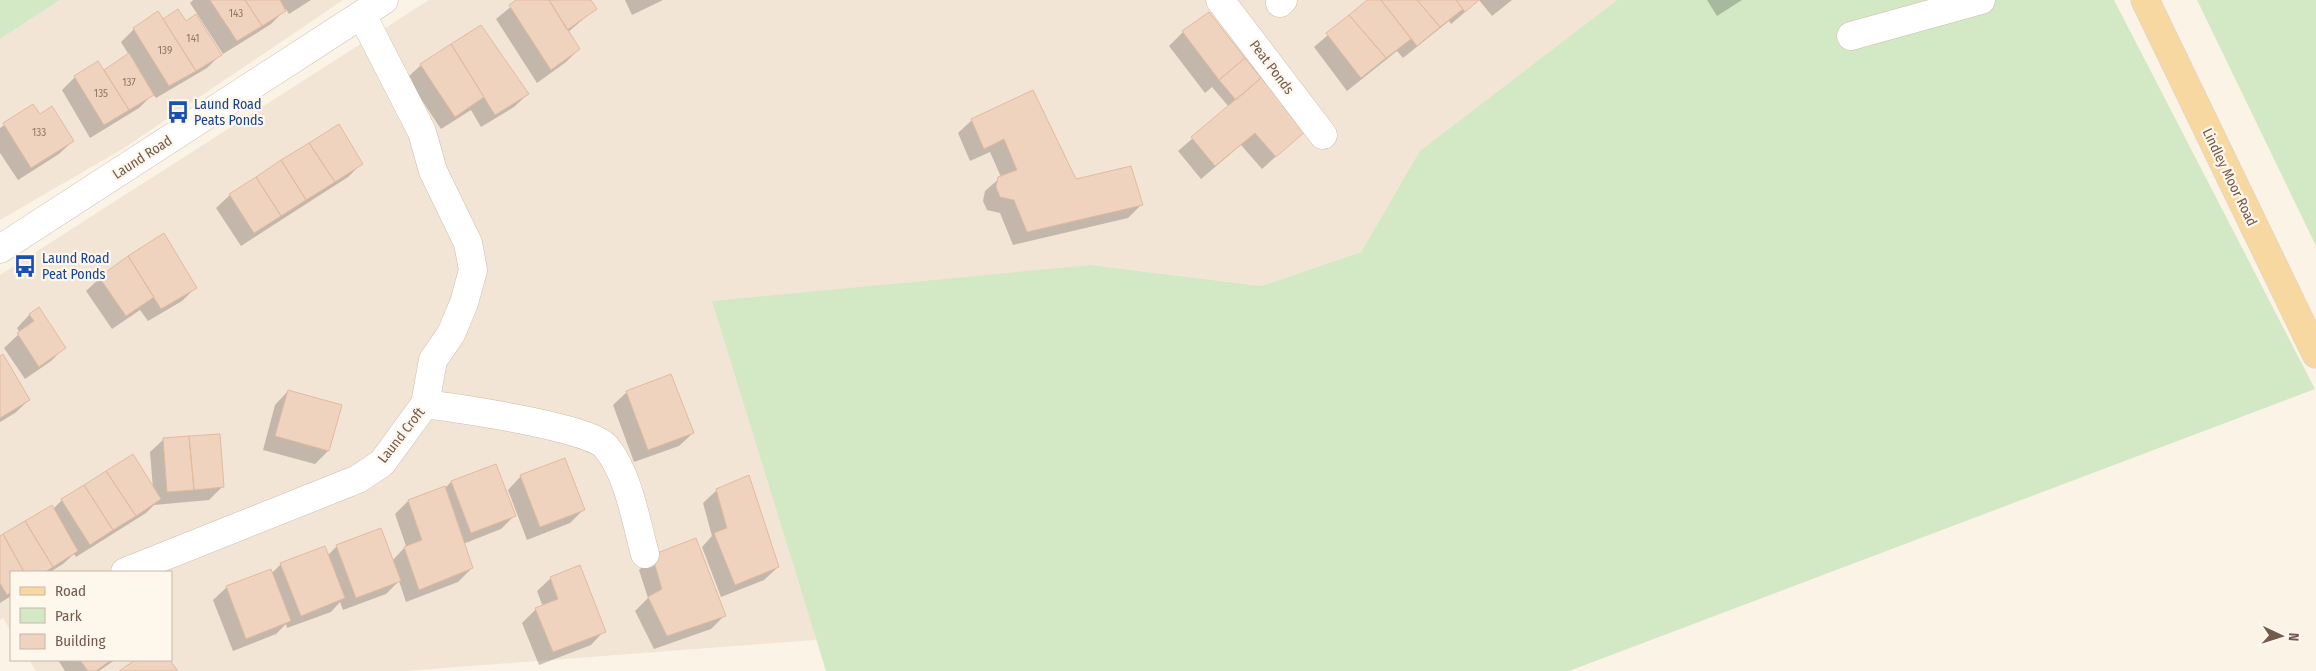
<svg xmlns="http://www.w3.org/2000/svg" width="2316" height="671" viewBox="0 0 2316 671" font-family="'Fira Sans Condensed',sans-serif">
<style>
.residential{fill:#f3e5d5}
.green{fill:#d3e9c5}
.shadow{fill:#0003}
.building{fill:#f0d3be;stroke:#e2ba9f}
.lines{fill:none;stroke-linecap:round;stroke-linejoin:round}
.minor-casing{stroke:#cdbbad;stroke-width:29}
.major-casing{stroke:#d8d1cd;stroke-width:29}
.minor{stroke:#fff;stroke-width:28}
.major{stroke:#f8d8a1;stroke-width:28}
.labels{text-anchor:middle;stroke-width:4.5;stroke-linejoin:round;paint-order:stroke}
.number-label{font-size:11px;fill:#937868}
.street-label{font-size:14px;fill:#745a4c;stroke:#fef7ec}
.transit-label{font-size:14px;fill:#164399;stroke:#fef7ec;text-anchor:start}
</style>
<rect width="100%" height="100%" fill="#fbf3e6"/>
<path class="residential" d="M60,0H343L124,148L0,220V39Z
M429,0H1617L1421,151L1361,252L1261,286L1091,265L815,640L405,671H36L29,660H171V572H11V631L3,618L0,620V275Z"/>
<path class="green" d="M0,0H60L0,39Z
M1617,0H2114L2315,389L1569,671H826L712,301L1091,265L1261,286L1361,252L1420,151Z
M2197,0H2316V246Z"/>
<path class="shadow" d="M193,0H311L289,14L286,9L271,24L223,54L190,3Z
M519,0H589L595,9L567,33L579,49L566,62L537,83L496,19Z
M625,0H663L632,15Z
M1369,0H1512L1492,16L1479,0L1451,24L1449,21L1403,58L1397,51L1347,91L1314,47Z
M1707,0H1742L1717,16Z
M1209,13L1304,131L1262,169L1241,145L1201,179L1178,151L1229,107L1212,87L1205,93L1169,46L1183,32Z
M162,21L186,23L220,55L207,68L156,98L153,94L139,108L90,138L62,90L75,77L103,72L129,55L121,42L134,29Z
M421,65L528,94L514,107L481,127L471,110L441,129L407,78Z
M33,106L39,116L73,141L59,154L18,180L0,153V128Z
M972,120L1075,180L1141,205L1128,218L1013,245L1000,213L987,210L983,201L985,191L1001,177L990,152L970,161L958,133Z
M338,126L362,163L348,177L241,246L216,208L230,195Z
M163,235L195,288L182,301L148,321L140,310L112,329L86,291L100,278Z
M30,314L64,348L51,361L25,379L4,348L20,333L17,328Z
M0,357L29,400L15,413L0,422Z
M288,391L328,451L315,464L263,450L275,405Z
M627,392L693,433L679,446L634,462L613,405Z
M164,439L223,486L209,500L154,505L146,513L76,557L74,554L63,564L50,572H11V596L0,603V537L53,509L62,500L153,489L150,452Z
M495,465L514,516L501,529L463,544L472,568L458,582L406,602L399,581L386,594L343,610L340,602L331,612L287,628L286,624L276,634L233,651L213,600L227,587L271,574L281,564L328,555L337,546L392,561L406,546L395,514L408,501L444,489L451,482Z
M521,476L583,510L570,523L527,540L508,490Z
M717,490L778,567L764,580L721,597L702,547L712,536L703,503Z
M652,557L724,616L711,629L654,649L635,611L648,598L639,570Z
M551,578L604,631L591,645L539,665L522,623L536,609L543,607L537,591Z
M58,660H115L99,671H65Z"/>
<path class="building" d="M210,0H245L262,26L237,41Z
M245,0H280L286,11L262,26Z
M516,0H549L580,49L551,70L509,5Z
M549,0H591L597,9L567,30Z
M1367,0H1381L1411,39L1386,58L1349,15Z
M1381,0H1417L1440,27L1417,46Z
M1417,0H1456L1463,9L1440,27Z
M1456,0H1479L1465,12Z
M178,9L186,21L196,14L222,55L196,71L163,19Z
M158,11L196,71L169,86L133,28Z
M1209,12L1245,58L1219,80L1182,31Z
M1349,15L1386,58L1361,78L1326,33Z
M481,25L529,94L495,115L451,44Z
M451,44L484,97L455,117L420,64Z
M129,53L154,95L129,110L104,70Z
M1245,58L1261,78L1236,100L1219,80Z
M98,61L129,110L104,125L74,76Z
M1261,78L1306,131L1276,157L1255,133L1215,166L1191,137Z
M1033,90L1076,179L1131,166L1143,205L1027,232L1014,200L1000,197L996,187L998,177L1017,170L1004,139L984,149L971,119Z
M33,104L40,114L52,106L74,141L31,168L3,123Z
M339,124L363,164L335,182L309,143Z
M309,143L335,182L306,200L281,160Z
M281,160L306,200L281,216L256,177Z
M256,177L281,216L254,233L229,194Z
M164,233L197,288L161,309L128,256Z
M128,256L154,297L126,316L99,277Z
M39,307L66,348L39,367L17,333L34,321L29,314Z
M3,354L30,400L0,418V356Z
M671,374L694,433L648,450L626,391Z
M288,390L342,405L329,451L275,436Z
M220,434L224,487L194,490L189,436Z
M189,436L194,490L167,492L163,438Z
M133,454L161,499L136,516L106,471Z
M565,458L585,510L540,527L520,475Z
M496,464L516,516L471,533L451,481Z
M106,471L136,516L113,530L84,485Z
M749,475L779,567L735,585L714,533L727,528L716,489Z
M84,485L113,530L90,545L61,499Z
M445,486L473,568L419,590L404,547L422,540L408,500Z
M52,505L78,551L53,567L25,521Z
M25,521L53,567L45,572H24L3,534Z
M381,528L401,581L356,598L336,545Z
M3,534L24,572H11V592L7,595L0,583V536Z
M696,538L726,616L667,636L648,597L662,589L652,555Z
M325,546L345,598L301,616L280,563Z
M580,565L606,632L553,652L535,608L558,599L550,577Z
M271,569L291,621L246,639L226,586Z
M80,660H111L96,671H88Z
M135,660H170L178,671H119Z"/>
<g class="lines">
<defs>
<path id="minor" d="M1220,0L1323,135
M1280,3L1283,0
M1851,36L1981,0
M0,249L384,0
M425,404C456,408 590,427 606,447C628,473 636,521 645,554
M125,572L358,479L382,463L425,404L433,360L451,334L464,303L473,270L468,243L433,171L422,132L362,15"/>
<path id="major" d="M2145,0L2316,354"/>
</defs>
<use href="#minor" class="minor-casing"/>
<use href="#major" class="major-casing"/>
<use href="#minor" class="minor"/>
<use href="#major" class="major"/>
</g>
<defs>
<symbol id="bus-bare" viewBox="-9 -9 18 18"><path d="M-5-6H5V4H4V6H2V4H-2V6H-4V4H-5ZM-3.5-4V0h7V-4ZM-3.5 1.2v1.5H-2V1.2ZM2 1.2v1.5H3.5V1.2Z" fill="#1a4fb4" stroke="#fef7ec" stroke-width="2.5" paint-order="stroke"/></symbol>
</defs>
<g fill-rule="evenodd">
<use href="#bus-bare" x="162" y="96" width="32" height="32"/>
<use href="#bus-bare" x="9" y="250" width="32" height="32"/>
</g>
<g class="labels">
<g class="number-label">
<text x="236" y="17">143</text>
<text x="193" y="42">141</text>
<text x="165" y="54">139</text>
<text x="129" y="86">137</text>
<text x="101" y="97">135</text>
<text x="39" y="136">133</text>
</g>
<g class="street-label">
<text transform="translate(1272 67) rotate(53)" y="5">Peat Ponds</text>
<text transform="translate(142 157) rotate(-33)" y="5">Laund Road</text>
<text transform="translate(2230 177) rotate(64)" y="5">Lindley Moor Road</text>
<text transform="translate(401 435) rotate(-52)" y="5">Laund Croft</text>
</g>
<g class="transit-label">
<text x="194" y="109">Laund Road<tspan x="194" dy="16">Peats Ponds</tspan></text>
<text x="42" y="263">Laund Road<tspan x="42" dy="16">Peat Ponds</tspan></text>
</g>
</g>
<rect x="10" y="571" width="162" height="90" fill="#fef7ec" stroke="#c7b8ac"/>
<rect x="20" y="587" width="25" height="8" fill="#f8d8a1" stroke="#c7b8ac"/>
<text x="55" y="596" font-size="15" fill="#745a4c">Road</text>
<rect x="20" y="608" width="25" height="15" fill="#d3e9c5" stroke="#c7b8ac"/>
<text x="55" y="621" font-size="15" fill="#745a4c">Park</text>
<rect x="20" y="634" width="25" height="15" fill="#f0d3be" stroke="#c7b8ac"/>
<text x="55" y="646" font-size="15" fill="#745a4c">Building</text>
<g transform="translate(2281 636) rotate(94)" stroke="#fef7ec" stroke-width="4" paint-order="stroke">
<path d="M0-4L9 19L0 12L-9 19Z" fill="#745a4c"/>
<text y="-8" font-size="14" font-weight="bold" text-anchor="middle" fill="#745a4c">N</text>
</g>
</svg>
